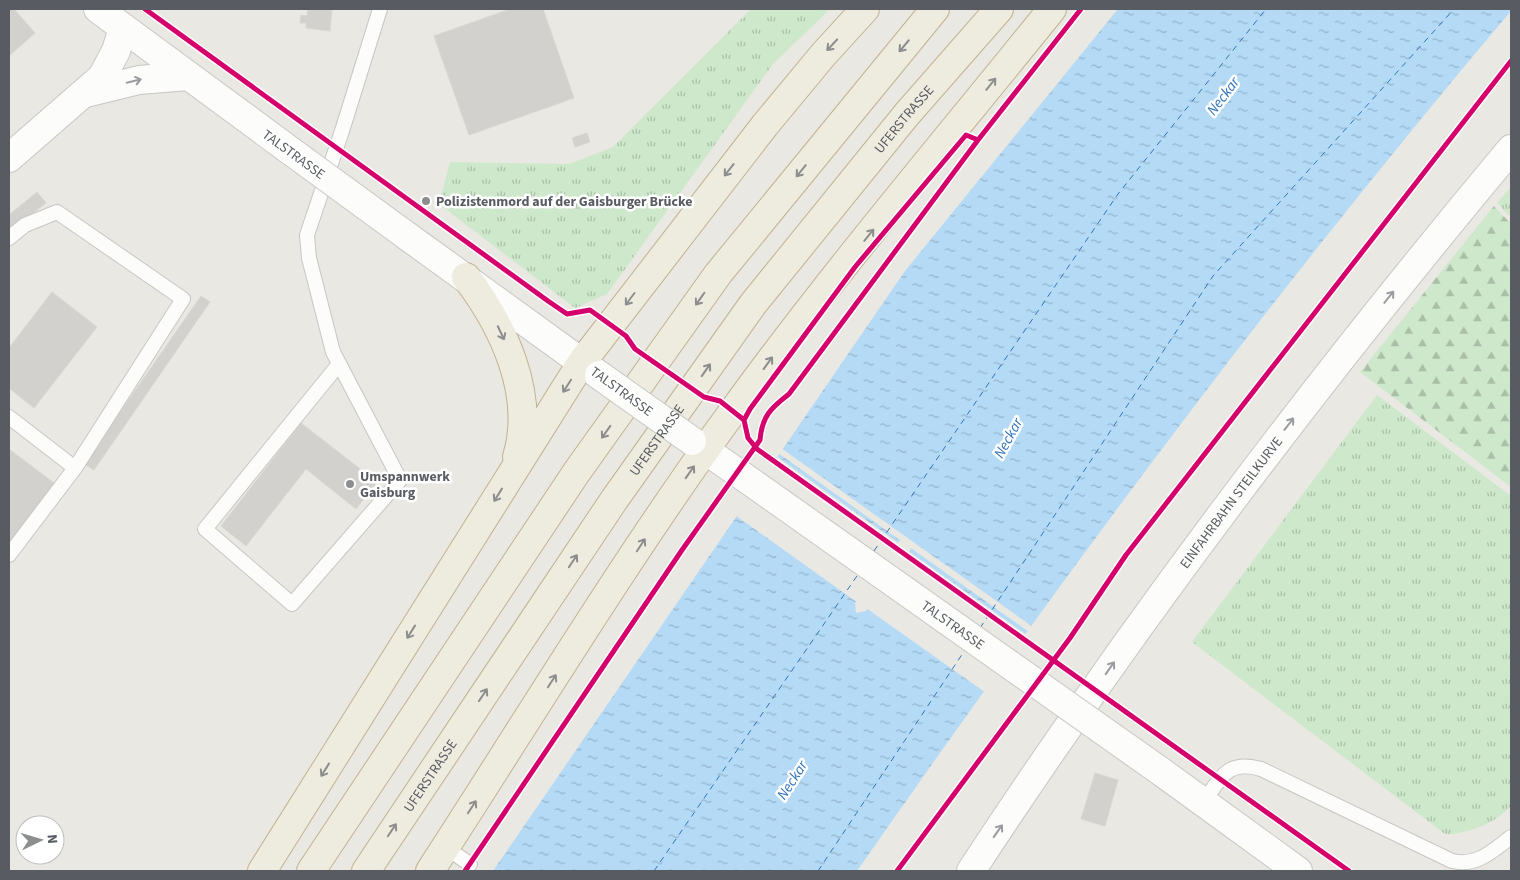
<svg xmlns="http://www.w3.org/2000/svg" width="1520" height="880" viewBox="0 0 1520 880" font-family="'Source Sans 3',sans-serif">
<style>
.grass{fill:url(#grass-tufts)}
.forest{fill:url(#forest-firs)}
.water{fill:url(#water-ripples);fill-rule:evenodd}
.pier{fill:#eae8e2}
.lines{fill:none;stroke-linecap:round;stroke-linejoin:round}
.ferry{stroke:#3074bb;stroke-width:1;stroke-dasharray:6 5;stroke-linecap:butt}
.building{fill:#d3d1ce;stroke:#d9d7d2}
.lane-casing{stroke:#c6c6c5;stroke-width:16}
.street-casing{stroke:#c6c6c5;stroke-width:30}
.secondary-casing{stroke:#c7c7c6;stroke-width:30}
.highway-casing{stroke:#c1b290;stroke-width:30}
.lane{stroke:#fcfcfb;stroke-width:14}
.street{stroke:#fcfcfb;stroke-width:28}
.secondary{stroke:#fcfcfb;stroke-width:28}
.highway{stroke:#eeebdf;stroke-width:28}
.secondary-bridge-casing{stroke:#c7c7c6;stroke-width:30;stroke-linecap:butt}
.secondary-bridge{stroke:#fcfcfb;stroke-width:28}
.cycleway-casing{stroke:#fff;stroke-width:8}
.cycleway{stroke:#d6006c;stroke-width:5}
.oneway{stroke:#8c8e8e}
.oneway2{stroke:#9a9c9f}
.poi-dot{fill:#8b8d8f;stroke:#fff;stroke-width:2}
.labels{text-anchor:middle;stroke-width:5;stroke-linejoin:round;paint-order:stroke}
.street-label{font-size:14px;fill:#585c62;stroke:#fff}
.poi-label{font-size:14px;font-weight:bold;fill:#585c62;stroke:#fff;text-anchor:start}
.water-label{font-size:15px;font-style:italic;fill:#3074bb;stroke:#fff}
</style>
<defs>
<pattern id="grass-tufts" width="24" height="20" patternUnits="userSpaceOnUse" patternTransform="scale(1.25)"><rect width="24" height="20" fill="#cee8cb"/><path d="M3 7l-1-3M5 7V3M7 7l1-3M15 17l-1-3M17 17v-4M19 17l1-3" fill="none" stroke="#aabfa8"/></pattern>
<pattern id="forest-firs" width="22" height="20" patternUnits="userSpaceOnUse" patternTransform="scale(1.25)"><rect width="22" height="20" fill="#cee8cb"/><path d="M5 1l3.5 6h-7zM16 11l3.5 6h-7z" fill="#aabfa8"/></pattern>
<pattern id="water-ripples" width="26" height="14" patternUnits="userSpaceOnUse" patternTransform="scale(1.25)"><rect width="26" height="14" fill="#b4daf6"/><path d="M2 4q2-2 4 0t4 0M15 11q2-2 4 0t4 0" fill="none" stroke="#95b4cb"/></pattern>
</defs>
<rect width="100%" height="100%" fill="#eae8e2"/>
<path class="grass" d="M751,9H830L773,64L607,294L575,308L439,204L450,162L569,164L613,147Z
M1511,187V217L1497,203Z
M1377,395L1511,496V805C1499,822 1466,835 1445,834L1192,642Z"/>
<path class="forest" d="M1494,206L1511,224V487L1360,372Z"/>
<path class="water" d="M1118,9H1511V11C1278,286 1063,575 857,871H493L905,271ZM909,540L911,549L866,611L856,613L855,603L899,541Z"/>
<path class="pier" d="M781,448L1033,627L1029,632L908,546L907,542L904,543L778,453Z
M776,456L900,544L858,603L735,515Z
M907,550L1027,635L986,693L866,608Z"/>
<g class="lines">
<path class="ferry" d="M874,551L1118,194L1266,9
M980,628L1213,276L1454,9
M654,871L859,573
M818,871L965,650"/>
</g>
<path class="building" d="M9,9H14L35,33L9,56Z
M308,9H332L330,31L306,28V23H300L301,15L307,16Z
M510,9H543L574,98L469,135L434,36Z
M587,133L590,142L575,147L572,138Z
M37,192L46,203L9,232V215Z
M52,292L97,327L34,408L9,388V348Z
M201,296L210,302L94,470L84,464Z
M301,423L377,482L356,509L306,469L246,546L221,526Z
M9,449L54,483L9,543Z
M1095,773L1118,780L1105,826L1081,819Z"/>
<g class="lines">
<defs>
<path id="lane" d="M9,238L25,225L57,212L183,299L75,468L9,555
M339,364L205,529L292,604L400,480L333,352L309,258L307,235L342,131L380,9
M9,417L75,468
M1203,803C1221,778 1227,759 1261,769L1452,861C1477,867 1492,851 1511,837
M446,848L470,864"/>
<g id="street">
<path d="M86,93L139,80L188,76"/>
<path d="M9,158L102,77L116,51L123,28"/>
<path id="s1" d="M971,871C1136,619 1318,380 1511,149"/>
</g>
<path id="secondary" d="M98,9L292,152
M407,236L599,375
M692,441L744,477
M1163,773L1298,871"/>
<g id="highway">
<path d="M466,277C503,326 536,394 517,457"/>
<path d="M262,871L582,362L765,125L823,55L865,9"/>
<path d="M311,871L576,473L718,274L935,9"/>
<path id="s2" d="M366,871L614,500L753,304L907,114L999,9"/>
<path d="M430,871C530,717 625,559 733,411C834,272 945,142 1052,9"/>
</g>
</defs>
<use href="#lane" class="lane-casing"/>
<use href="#street" class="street-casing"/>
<use href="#secondary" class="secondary-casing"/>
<use href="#highway" class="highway-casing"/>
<use href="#lane" class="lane"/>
<use href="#street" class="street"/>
<use href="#secondary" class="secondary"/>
<use href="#highway" class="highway"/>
<defs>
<g id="secondary-bridge">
<path d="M292,152L407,236"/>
<path d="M599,375L692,441"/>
<path id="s3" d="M744,477L1163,773"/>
</g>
</defs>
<use href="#secondary-bridge" class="secondary-bridge-casing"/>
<use href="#secondary-bridge" class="secondary-bridge"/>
<defs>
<path id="cycleway" d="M145,9L548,301L567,314L590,310L626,336L635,349L704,397L720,401L744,420L748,438L757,449L1349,871
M744,420L750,409L855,267L966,135L978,140
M465,871L682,550L760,440C762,416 771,408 789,394L978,140L1081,9
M897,871L1070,638L1126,555L1511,61"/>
</defs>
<use href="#cycleway" class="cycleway-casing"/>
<use href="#cycleway" class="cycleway"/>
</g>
<defs><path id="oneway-shaft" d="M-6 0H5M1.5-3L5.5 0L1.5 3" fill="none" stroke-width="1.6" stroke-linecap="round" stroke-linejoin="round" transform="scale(1.25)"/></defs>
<g class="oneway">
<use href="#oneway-shaft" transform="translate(832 45) rotate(133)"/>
<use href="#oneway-shaft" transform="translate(904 46) rotate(130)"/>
<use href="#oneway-shaft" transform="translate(991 84) rotate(-51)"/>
<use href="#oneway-shaft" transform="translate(729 170) rotate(128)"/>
<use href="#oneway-shaft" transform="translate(801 171) rotate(129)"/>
<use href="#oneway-shaft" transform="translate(869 235) rotate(-51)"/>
<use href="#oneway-shaft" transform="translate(630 299) rotate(127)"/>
<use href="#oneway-shaft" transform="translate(700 299) rotate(125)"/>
<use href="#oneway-shaft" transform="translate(501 333) rotate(65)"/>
<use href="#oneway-shaft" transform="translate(768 363) rotate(-54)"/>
<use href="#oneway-shaft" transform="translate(706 370) rotate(-55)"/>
<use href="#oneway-shaft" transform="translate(567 386) rotate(123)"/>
<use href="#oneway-shaft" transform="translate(606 432) rotate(125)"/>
<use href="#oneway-shaft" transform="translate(690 472) rotate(-55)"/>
<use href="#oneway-shaft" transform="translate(498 495) rotate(122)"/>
<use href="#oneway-shaft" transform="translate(641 545) rotate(-57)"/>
<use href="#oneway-shaft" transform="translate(573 561) rotate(-56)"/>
<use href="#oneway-shaft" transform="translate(411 632) rotate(122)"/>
<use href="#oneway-shaft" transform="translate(552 681) rotate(-57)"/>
<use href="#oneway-shaft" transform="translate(483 695) rotate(-56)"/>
<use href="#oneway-shaft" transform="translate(325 770) rotate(122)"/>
<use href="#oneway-shaft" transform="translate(472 807) rotate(-57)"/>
<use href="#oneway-shaft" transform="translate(392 830) rotate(-56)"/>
</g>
<g class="oneway2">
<use href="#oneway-shaft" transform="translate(134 81) rotate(-13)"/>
<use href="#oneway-shaft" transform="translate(1389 297) rotate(-51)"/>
<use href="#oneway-shaft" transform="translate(1289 424) rotate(-52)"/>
<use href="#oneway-shaft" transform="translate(1110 668) rotate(-55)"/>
<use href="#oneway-shaft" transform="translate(998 831) rotate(-55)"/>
</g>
<g class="poi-dot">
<circle cx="426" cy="201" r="5"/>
<circle cx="350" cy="484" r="5"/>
</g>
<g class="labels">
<g class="street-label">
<text dy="5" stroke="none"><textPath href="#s2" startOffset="925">UFERSTRASSE</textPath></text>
<text transform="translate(294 154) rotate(36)" y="5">TALSTRASSE</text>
<text transform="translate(622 391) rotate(36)" y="5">TALSTRASSE</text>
<text dy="5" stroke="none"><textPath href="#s2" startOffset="520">UFERSTRASSE</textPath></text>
<text dy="5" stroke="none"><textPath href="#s1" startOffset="451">EINFAHRBAHN STEILKURVE</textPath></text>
<text dy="5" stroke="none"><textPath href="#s3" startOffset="256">TALSTRASSE</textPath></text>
<text dy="5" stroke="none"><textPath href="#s2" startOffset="115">UFERSTRASSE</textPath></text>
</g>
<g class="poi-label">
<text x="436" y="206">Polizistenmord auf der Gaisburger Brücke</text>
<text x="360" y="481">Umspannwerk<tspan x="360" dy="16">Gaisburg</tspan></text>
</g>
<g class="water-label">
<text transform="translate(1223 96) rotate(-53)" y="5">Neckar</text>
<text transform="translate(1008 438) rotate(-61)" y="5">Neckar</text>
<text transform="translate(792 780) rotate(-57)" y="5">Neckar</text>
</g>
</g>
<rect width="1520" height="880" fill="none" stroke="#585c62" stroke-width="20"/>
<g transform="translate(40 840) rotate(85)"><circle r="24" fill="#ffffff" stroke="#bcbec0"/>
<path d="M0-4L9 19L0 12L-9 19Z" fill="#8b8d8f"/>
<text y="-8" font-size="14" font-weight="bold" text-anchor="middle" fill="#585c62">N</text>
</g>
</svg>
